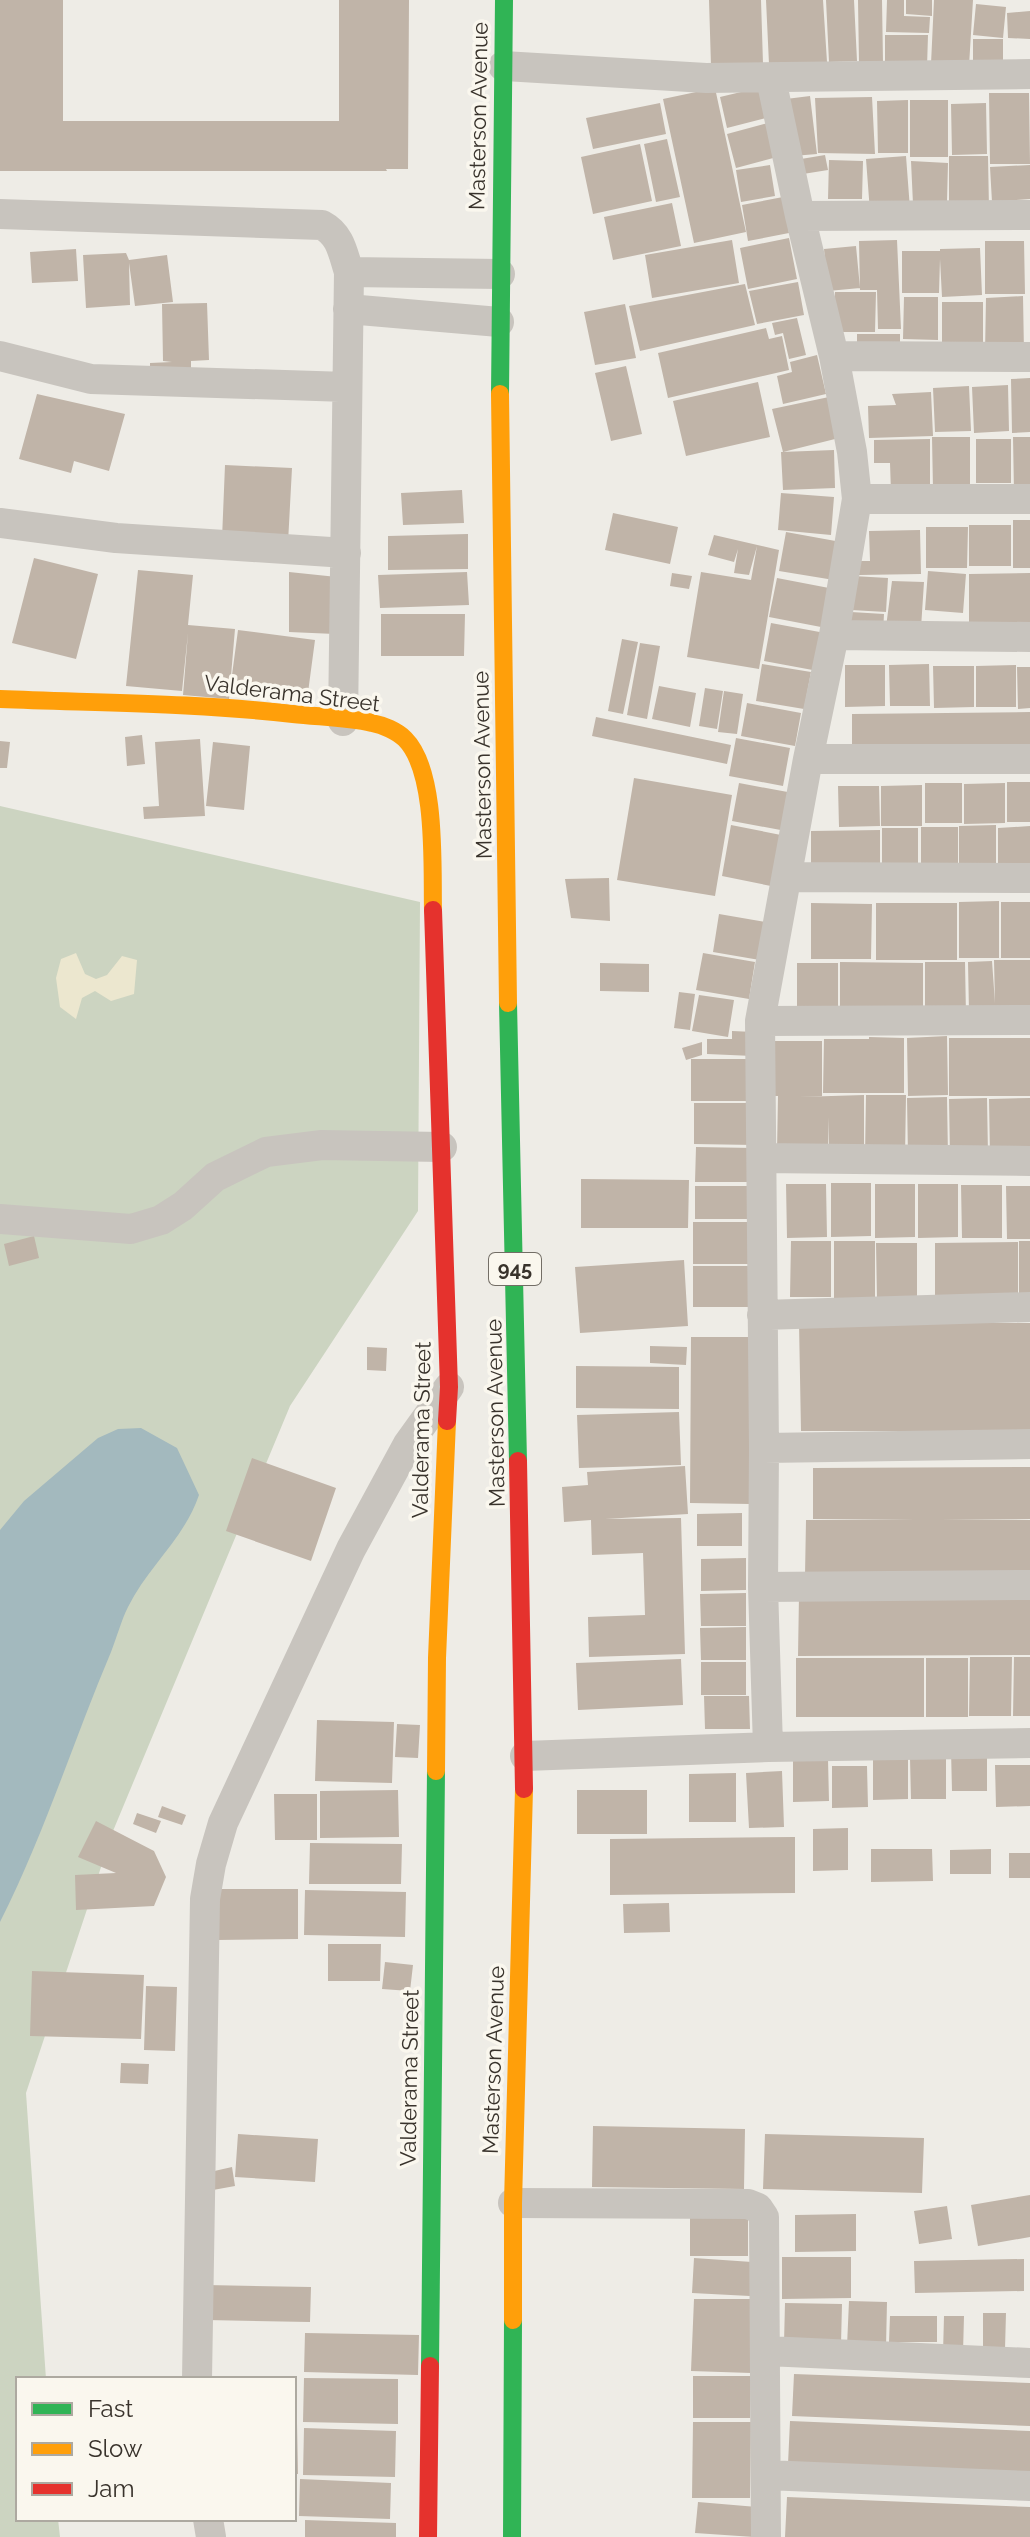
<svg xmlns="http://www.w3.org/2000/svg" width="1030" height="2537" viewBox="0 0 1030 2537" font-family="Raleway,sans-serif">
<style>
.green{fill:#ccd4c1}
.sand{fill:#ece7cf}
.water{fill:#a3b9be}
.building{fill:#c0b4a8}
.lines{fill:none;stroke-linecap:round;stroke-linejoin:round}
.street{stroke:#c8c4be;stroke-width:30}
.fast{stroke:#30b455;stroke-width:18}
.slow{stroke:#ff9f0a;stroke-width:18}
.jam{stroke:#e5322d;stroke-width:18}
.labels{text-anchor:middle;stroke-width:7;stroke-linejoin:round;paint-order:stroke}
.shield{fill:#faf7ee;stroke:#736e66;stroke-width:2}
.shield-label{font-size:20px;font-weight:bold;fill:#39332c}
.street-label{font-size:22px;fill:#39332c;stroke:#faf7ee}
</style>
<rect width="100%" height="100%" fill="#eeece6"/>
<path class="green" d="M0,806L420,902L418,1211L290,1406L113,1831L26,2093L46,2379H18V2519H58L60,2537H0Z"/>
<path class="sand" d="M76,953L85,974L96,979L107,975L122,956L137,960L134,994L111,1001L95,991L82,998L76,1019L60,1007L56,978L61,959Z"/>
<path class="water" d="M141,1428L177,1448L199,1495C184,1539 149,1565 128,1607C121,1621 117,1637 111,1652C73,1742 44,1835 0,1922V1530L24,1501L98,1438L118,1429Z"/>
<path class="building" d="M0,0H63V121H339V0H409L408,169H386L387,171H0Z
M709,0H761L763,64L711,66Z
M766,0H823L827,62L769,64Z
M826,0H854L857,61L829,62Z
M858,0H882L883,63H859Z
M887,0H904V16L930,17L929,33L886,32Z
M906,0H932V16L906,14Z
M934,0H973L969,66L931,64Z
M976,4L1006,7L1003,38L973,35Z
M1030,11V39L1008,38L1007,13Z
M885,35H928L927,67L885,66Z
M973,39H1003V61H973Z
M762,87L770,117L727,128L720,97Z
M715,88L746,232L694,243L663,99Z
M989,93H1029L1030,164H990Z
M810,96L817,154L793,156L786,99Z
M872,97L875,154L818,153L815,98Z
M908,100V153H878L877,101Z
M910,100H948V157H910Z
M660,103L666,134L593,149L586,118Z
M986,103L987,154L952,155L951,104Z
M768,123L777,157L736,168L727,134Z
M667,139L680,197L656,202L644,144Z
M640,144L652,201L593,214L581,157Z
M825,155L828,170L803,174L801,159Z
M906,156L910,209L870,212L866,159Z
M949,156H988L989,209H949Z
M829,160L863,161L862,199H828Z
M911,161L948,163L947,201L913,204Z
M770,165L775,196L741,202L736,170Z
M1030,165V199L992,202L990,167Z
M783,197L789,233L748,241L742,205Z
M672,203L681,246L613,260L604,217Z
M789,238L797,279L748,289L740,248Z
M732,240L739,283L652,298L645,255Z
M897,240L901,329H878L877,290H860L859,241Z
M985,241H1024L1025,294H985Z
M856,246L860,288L828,291L824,249Z
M980,248L982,295L942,297L940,259L939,293H902V251H940V249Z
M76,249L78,281L32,283L30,252Z
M126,253L129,260L167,255L173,302L135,306L129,263L130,305L86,308L83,255Z
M798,282L804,315L757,324L749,291Z
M745,284L755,325L640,351L629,306Z
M835,292H876L875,332H834Z
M1023,296L1024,353H985L986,298Z
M904,297H938V340L903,339Z
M942,302H983V347H942Z
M207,303L209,360L191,361V378L150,379V363L172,362L163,361L162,304Z
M625,304L636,358L595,365L584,312Z
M797,318L806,355L789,359L783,333L775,335L772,323Z
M766,328L769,339L782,336L789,370L668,398L658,353Z
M857,334H900V355H857Z
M817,355L826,394L783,404L777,376L792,372L790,362Z
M626,366L642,434L611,441L595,373Z
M1030,378V432L1012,433L1011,379Z
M758,382L770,437L686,456L673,401Z
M1008,385L1009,431L974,433L972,387Z
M969,386L971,431L935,432L933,388Z
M931,392L933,436L869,438L868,406L896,405L892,394Z
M37,394L125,414L109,471L74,461L71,473L19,459Z
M829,397L839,438L783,452L772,409Z
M932,437H970V490H933Z
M1013,437H1030V492H1014Z
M930,439V491L891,492L890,463H874V440Z
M976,439H1011V483H976Z
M834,450L835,488L783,490L781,452Z
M225,465L292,468L288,543L222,539Z
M462,490L464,523L403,525L401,493Z
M781,493L834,497L831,535L778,530Z
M613,513L678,527L670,564L605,550Z
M1013,520H1030V568H1013Z
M969,525H1011V566H969Z
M926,527H968L967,568H926Z
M920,530L921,574L859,575L855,561H870L869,531Z
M786,532L841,542L834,580L779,571Z
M468,534V569L388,570V536Z
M714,535L779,550L759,669L687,657L701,572L751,580L757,546L749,575L734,573L738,549L734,562L708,555Z
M34,558L98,574L76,659L12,643Z
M138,570L193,575L188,625L235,629L229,699L183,695L188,633L182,691L126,686Z
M928,571L966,574L963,613L925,610Z
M289,572L337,577L335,634L289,632Z
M467,572L469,605L380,608L378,575Z
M672,573L692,576L689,589L670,586Z
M1030,573V629H969V574Z
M853,576L888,578L886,612L851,610Z
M777,578L829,588L821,627L769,617Z
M892,581L924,582L921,628L886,627Z
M851,612L884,614L883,633L850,631Z
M381,614H465L464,656H381Z
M771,623L825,633L818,671L764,661Z
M238,630L315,640L307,700L230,690Z
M622,639L638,642L623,714L608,711Z
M640,643L660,646L647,719L627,715Z
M762,664L811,672L804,709L756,701Z
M929,664L930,706H890L889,665Z
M845,665H885V706L845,707Z
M1016,665V707H976V666Z
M933,666H974V707L934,708Z
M1017,667H1030V708L1018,709Z
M659,686L696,693L690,727L652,719Z
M705,688L723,691L717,729L699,726Z
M724,691L743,694L737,734L718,732Z
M747,703L801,713L795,746L741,736Z
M1030,712V752L852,754V714Z
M596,717L731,745L727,764L592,736Z
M142,735L145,764L127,766L125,737Z
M736,738L790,748L783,786L729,776Z
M200,739L205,816L144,819L143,807L159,806L155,742Z
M0,741L10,742L7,768H0Z
M213,742L250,746L244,810L206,806Z
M634,778L732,795L715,896L617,880Z
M1007,782H1030V822H1007Z
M739,783L793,793L786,831L732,821Z
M925,783H962V823H925Z
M1005,783V823L964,824V784Z
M922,785V826H881V786Z
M838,786H879L880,826L839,827Z
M731,825L786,836L776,887L722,876Z
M996,825V870L959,871V826Z
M1030,826V871L998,873V828Z
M921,827H958V872H921Z
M882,828H918V873H882Z
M880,830V870L811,871V831Z
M609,878L610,921L571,918L565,879Z
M999,901V958H959V902Z
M1001,902H1030V958H1001Z
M811,903L872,904L871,959H811Z
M876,903H957V960H876Z
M719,914L772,923L766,961L713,952Z
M703,953L755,962L749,999L696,990Z
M994,960H1030V1013H969L968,962L992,961L995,1003Z
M840,962L923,963V1016H840Z
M925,962H965L966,1016H925Z
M600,963L649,964V992L600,991Z
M797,963H838V1017H797Z
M679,992L695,994L690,1030L674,1028Z
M699,995L734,1000L728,1037L692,1031Z
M732,1031L754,1032L753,1056L707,1054V1039H732Z
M947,1036L948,1095L908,1096L907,1038Z
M869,1037L904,1038V1093H823L824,1039H869Z
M949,1038H1030V1096H949Z
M771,1041H822V1096L799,1097L864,1095V1152H829V1117L828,1152L777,1151L778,1096H771Z
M702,1042V1055L686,1060L682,1048Z
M691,1059H751V1101H691Z
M866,1095H906L905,1157L865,1156Z
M947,1097L948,1157H908L907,1098Z
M987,1098L988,1155L950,1156L949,1099Z
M1030,1098V1155L990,1156L989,1099Z
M694,1103H755L754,1145L694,1144Z
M696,1147L754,1148L753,1182H695Z
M581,1179L689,1180L688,1228H581Z
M831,1183H871V1236L831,1237Z
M786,1184H826L827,1237L787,1238Z
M875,1184H915V1237L875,1238Z
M918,1184H958V1237L918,1238Z
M961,1185H1002V1238H962Z
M695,1186H754L753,1219H695Z
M1006,1186H1030V1239H1007Z
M693,1222H753V1264H693Z
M34,1236L39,1258L9,1266L4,1244Z
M791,1241H831V1297H790Z
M834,1241H875V1298H834Z
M1019,1241H1030V1297L1019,1298Z
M1018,1242V1298L935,1299V1243Z
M876,1243H917V1299H877Z
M684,1260L688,1326L580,1333L575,1267Z
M693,1266H753V1307H693Z
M799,1323H1030V1431H801Z
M691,1337H751L750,1504L690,1503Z
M650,1346L687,1347L686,1365L650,1363Z
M367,1347L387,1348L386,1371L367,1370Z
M576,1366L679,1367V1409L576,1408Z
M679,1412L681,1465L579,1468L577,1415Z
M252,1458L336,1488L311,1561L226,1531Z
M685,1466L688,1514L605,1519L681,1518L685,1654L589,1657L588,1617L645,1615L643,1553L592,1555L591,1520L564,1522L562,1487L588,1485L587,1472Z
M1030,1467V1519H940L1030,1520V1576H805L806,1520H916L813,1519V1468Z
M742,1513V1546H697V1514Z
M746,1558V1590L701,1591V1559Z
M746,1593V1626H701L700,1594Z
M1030,1594V1655L798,1656L799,1595Z
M746,1627V1660H701L700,1628Z
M970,1657H1012L1011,1716H969Z
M1014,1657H1030V1716H1013Z
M796,1658H924V1717H796Z
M926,1658H968V1717H926Z
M681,1659L683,1705L578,1710L576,1663Z
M701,1662H746V1695H701Z
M704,1696H749L750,1729H705Z
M317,1720L394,1722L392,1783L315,1781Z
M397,1724L420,1725L418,1758L395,1757Z
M987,1749V1791H952L951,1750Z
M908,1757V1799L873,1800V1758Z
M946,1757V1799H911L910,1758Z
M828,1759L829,1801L793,1802V1760Z
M995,1765H1030V1806L996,1807Z
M832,1766H867L868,1807L832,1808Z
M782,1771L784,1827L749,1828L746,1773Z
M736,1773V1822H689V1774Z
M398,1790L399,1837L320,1838V1791Z
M577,1790H647V1834H577Z
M274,1794H317V1840H275Z
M162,1806L186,1815L182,1825L158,1817Z
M137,1813L161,1821L156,1833L133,1824Z
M96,1821L154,1851L166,1877L154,1906L76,1910L75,1875L116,1873L78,1857Z
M848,1828V1870L813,1871V1829Z
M795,1837V1893L610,1895V1839Z
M310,1843L402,1844L401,1884H309Z
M871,1849H932L933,1881L871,1882Z
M991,1849V1874H950V1850Z
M1009,1853H1030V1878H1009Z
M216,1889H298V1939L216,1940Z
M305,1890L406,1892L405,1937L304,1935Z
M669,1903L670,1932L624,1933L623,1904Z
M328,1944H381L380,1981H328Z
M385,1962L413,1965L410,1991L382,1989Z
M32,1971L144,1975L141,2039L30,2036Z
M146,1986L177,1987L175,2051L144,2050Z
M121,2063L149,2064L148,2084L120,2083Z
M593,2126L745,2129L744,2189L592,2187Z
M238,2134L318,2139L315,2182L235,2177Z
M765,2134L924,2138L922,2193L763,2189Z
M232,2167L235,2186L213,2190L210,2172Z
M1030,2195V2237L978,2246L971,2205Z
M947,2206L952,2239L919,2244L914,2211Z
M690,2214H748V2256H690Z
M856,2214V2251L795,2252V2215Z
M782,2257H851V2298L782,2299Z
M694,2258L752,2262L750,2296L692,2293Z
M1024,2259V2291L915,2293L914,2261Z
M206,2285L311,2287L310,2322L206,2320Z
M694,2299H751V2373L691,2371Z
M849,2301L887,2302L886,2347L847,2346Z
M785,2303L842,2304L841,2344L784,2343Z
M983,2313H1006L1005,2349H983Z
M890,2316H937V2342H889Z
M944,2316H964L963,2353H943Z
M305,2333L419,2335L418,2375L304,2372Z
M794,2374L1030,2383V2426L792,2416Z
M693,2376H751L750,2418H693Z
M304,2378L398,2379V2424L303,2422Z
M790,2421L1030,2431V2474L788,2464Z
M693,2422H751L750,2498H692Z
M297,2423L298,2474H294V2424Z
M304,2428L396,2431L395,2477L303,2475Z
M300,2479L391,2483L390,2519L299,2516Z
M787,2497L1030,2507V2537H785Z
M698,2502L757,2507L754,2537L695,2533Z
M305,2520L396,2523V2537H305Z"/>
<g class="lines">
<path class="street" d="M503,66L706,78L1030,74
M0,214L322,225C341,235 343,254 349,272L343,721
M800,216L1030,215
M349,272L500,274
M348,309L499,322
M0,356L91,379L347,387
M834,356L1030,357
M857,499H1030
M0,523L116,538L346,553
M834,635L1030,637
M808,759H1030
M788,877L1030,878
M760,1021L1030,1020
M762,1158L1030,1161
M0,1219L131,1229L161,1220L183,1206L215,1177L266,1152L322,1145L442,1147
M762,1315L1030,1307
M764,1448L1030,1444
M763,1587L1030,1585
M768,1747L763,1587L764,1448L760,1021L808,759L834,635L857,499L852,452L834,356L800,216L771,79
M525,1756L768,1747L1030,1743
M513,2203L748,2204L758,2208L764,2217L766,2537
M767,2351L1030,2363
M197,2379L205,1899L211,1864L223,1823L351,1549L408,1444L449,1387
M766,2475L1030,2486
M208,2519L211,2537"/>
<path class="fast" d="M500,394L504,0
M508,1003L518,1461
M430,2366L436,1771
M512,2537L513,2320"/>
<path class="slow" d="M500,394L508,1003
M0,699C98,703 196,703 293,714C319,717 347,717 372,723C383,725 397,731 405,739C437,771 432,866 433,910
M436,1771L437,1658L447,1421
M513,2320V2203L524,1789"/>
<path class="jam" d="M433,910L449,1387L447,1421
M518,1461L524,1789
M428,2537L430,2366"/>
</g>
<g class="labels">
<rect class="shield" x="489" y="1253" width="52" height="32" rx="6"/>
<g class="shield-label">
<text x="515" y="1276">945</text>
</g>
<g class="street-label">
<text transform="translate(478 116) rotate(-89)" y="8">Masterson Avenue</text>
<text transform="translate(292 693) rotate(7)" y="8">Valderama Street</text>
<text transform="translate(482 765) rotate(-91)" y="8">Masterson Avenue</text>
<text transform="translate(495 1413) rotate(-91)" y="8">Masterson Avenue</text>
<text transform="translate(421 1430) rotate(-89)" y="8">Valderama Street</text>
<text transform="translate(493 2060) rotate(-88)" y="8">Masterson Avenue</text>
<text transform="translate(409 2078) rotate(-89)" y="8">Valderama Street</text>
</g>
</g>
<rect x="16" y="2377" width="280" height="144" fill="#faf7ee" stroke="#ada9a0" stroke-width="2"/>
<rect x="32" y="2403" width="40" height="12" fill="#30b455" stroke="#ada9a0" stroke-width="2"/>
<text x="88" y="2417" font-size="24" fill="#39332c">Fast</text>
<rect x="32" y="2443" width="40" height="12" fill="#ff9f0a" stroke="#ada9a0" stroke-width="2"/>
<text x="88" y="2457" font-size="24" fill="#39332c">Slow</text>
<rect x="32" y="2483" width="40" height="12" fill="#e5322d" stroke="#ada9a0" stroke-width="2"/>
<text x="88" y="2497" font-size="24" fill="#39332c">Jam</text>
</svg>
